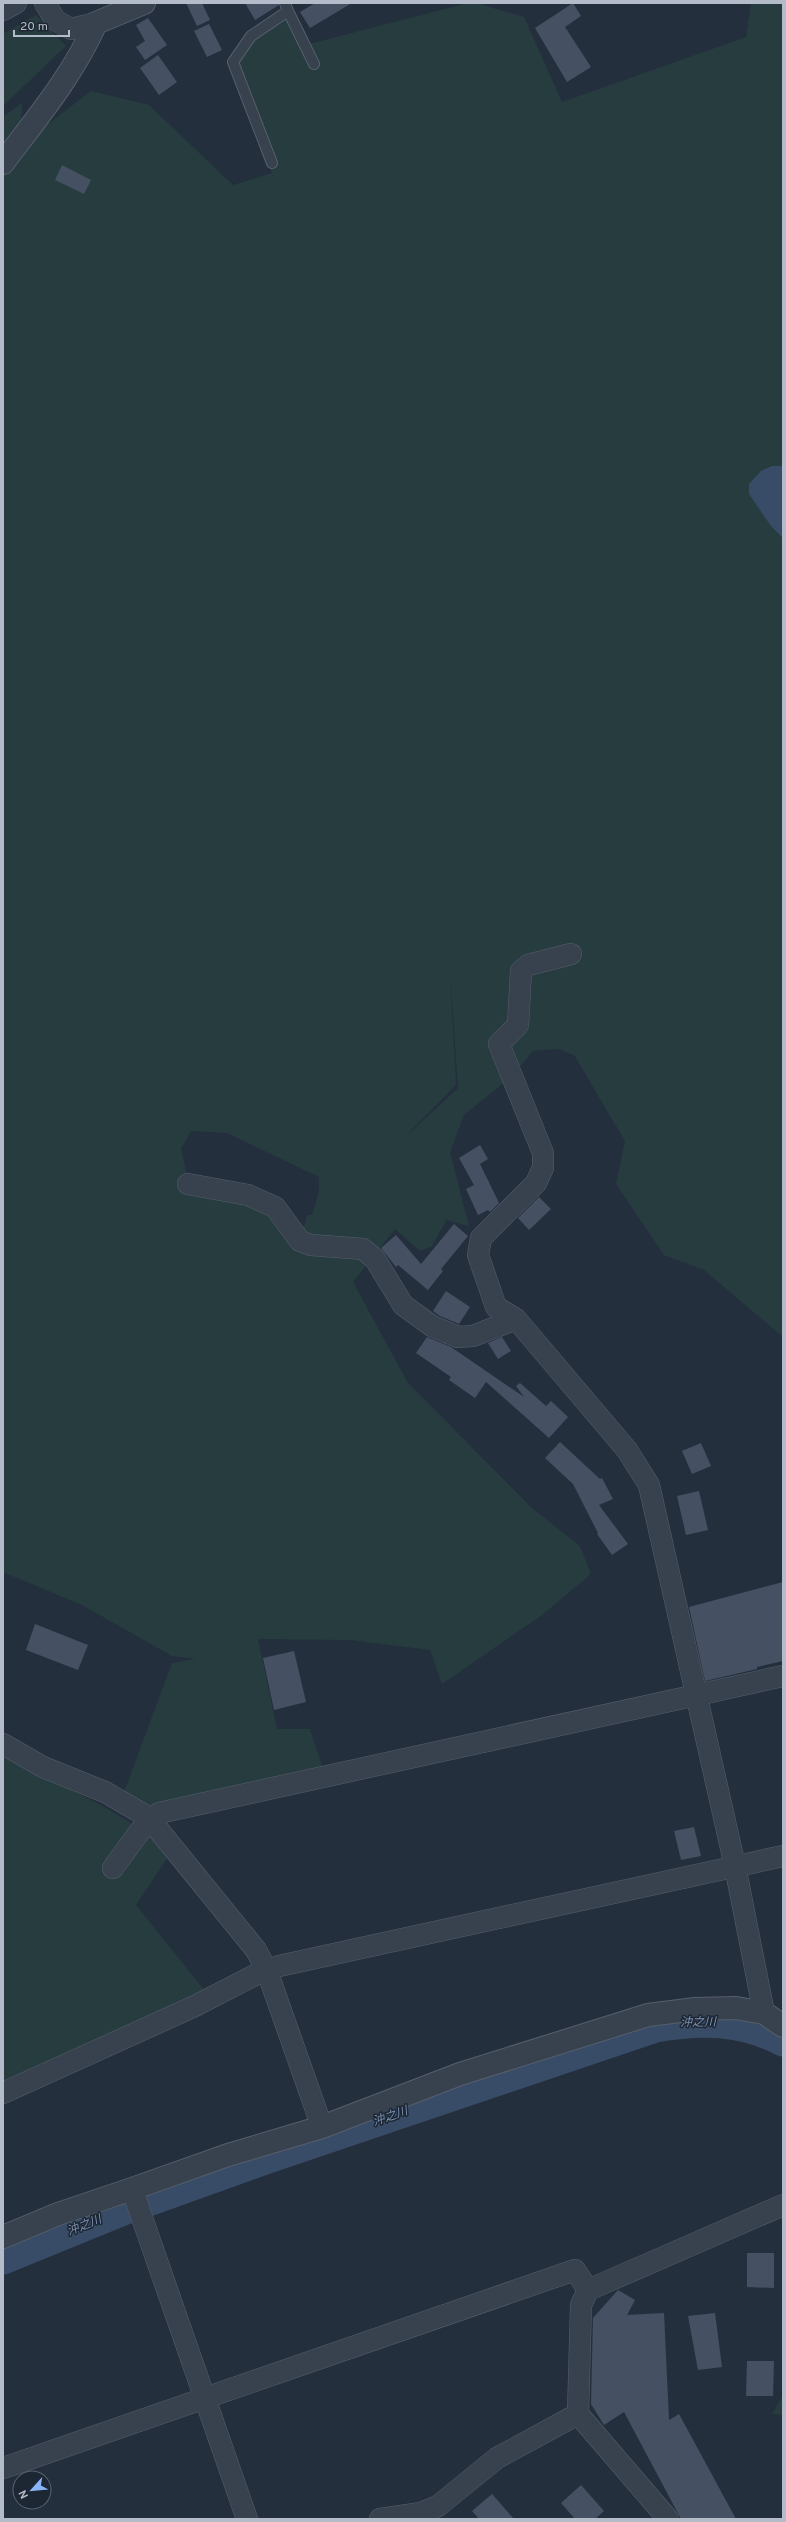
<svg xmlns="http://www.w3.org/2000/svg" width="786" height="2522" viewBox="0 0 786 2522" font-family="Overpass,'Noto Sans JP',sans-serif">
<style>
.green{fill:#263c3f;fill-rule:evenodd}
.water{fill:#394c67}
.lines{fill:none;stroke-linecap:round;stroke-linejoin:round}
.river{stroke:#394c67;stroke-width:33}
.building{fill:#455162}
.service-casing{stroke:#565f6c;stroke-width:12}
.minor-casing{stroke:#565f6c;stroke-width:22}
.tertiary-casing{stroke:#565f6c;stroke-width:24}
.service{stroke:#38414e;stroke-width:10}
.minor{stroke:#38414e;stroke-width:21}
.tertiary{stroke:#38414e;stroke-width:22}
.labels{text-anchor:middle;stroke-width:3;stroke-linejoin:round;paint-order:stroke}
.water-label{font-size:12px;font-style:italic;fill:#7c92b1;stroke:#1d2633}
</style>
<rect width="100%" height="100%" fill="#242f3e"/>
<path class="green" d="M468,3H476L524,17L562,102L746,37L751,3H783V1337L704,1270L664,1255L616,1184L625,1141L574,1055L558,1049L533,1051L512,1076L464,1115L450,1152L469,1226L442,1219L446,1221L432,1246L420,1251L395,1229L353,1282L408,1383L532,1508L580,1546L591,1574L542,1615L442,1684L430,1650L350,1640L258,1639L277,1729H310L324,1772L161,1806L140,1804L123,1795L172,1663L195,1659L172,1656L82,1605L3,1572V162L10,153L91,91L149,105L233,185L272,173L234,70L253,31L286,18L309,44ZM450,973L458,1088L402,1140L456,1085ZM191,1131L227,1133L319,1177V1191L312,1215H307L300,1241L279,1213L188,1179L181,1149Z
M36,15L66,46L3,106V34Z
M22,103L21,124L3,151V117Z
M3,1756L101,1805L174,1848L136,1905L210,1997L3,2083Z
M783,2395V2415L772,2414Z"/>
<path class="water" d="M772,466H783V538L771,526L749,494V484L761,471Z"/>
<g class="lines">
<path class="river" d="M3,2258L123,2209L265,2158L655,2026C700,2018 742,2018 783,2040"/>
</g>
<path class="building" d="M186,3H202L210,20L197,26Z
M245,3H279V5L255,20Z
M315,3H352L310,28L300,12Z
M573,3L581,16L565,27L591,67L567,82L535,28Z
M148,18L167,45L145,60L136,47L145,41L136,25Z
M209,24L222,50L207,57L194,31Z
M158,55L177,82L159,95L140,68Z
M62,165L91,180L84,194L55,180Z
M480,1145L488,1159L480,1164L499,1203L490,1212L488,1210L478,1215L466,1189L474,1185L459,1158Z
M539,1197L551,1209L529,1230L518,1218Z
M454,1224L468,1236L441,1269L443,1271L428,1290L398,1265L396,1267L381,1248L396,1235L421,1264Z
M446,1291L470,1307L459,1324L440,1316L433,1311Z
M427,1337L451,1347L524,1397L516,1386L520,1383L546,1406L551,1401L568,1417L549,1438L486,1382L475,1398L449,1380L451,1377L416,1353Z
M502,1337L511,1351L498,1359L488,1343Z
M560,1442L600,1479L602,1478L613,1499L599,1505L628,1544L612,1555L597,1534L598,1533L573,1484L545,1458Z
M701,1443L711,1466L692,1474L682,1451Z
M699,1491L708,1530L686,1535L677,1496Z
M783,1582V1661L757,1667V1669L705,1681L689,1607Z
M35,1624L88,1645L78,1670L26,1650Z
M294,1651L306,1702L274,1710L263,1658Z
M694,1827L701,1856L681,1860L674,1831Z
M747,2253H774V2288L747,2287Z
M618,2290L635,2300L627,2315L664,2313L669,2420L679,2414L736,2519H681L624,2412L604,2425L591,2404L593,2318Z
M715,2313L722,2367L698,2370L688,2316Z
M747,2361H774L773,2396H746Z
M581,2485L604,2511L595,2519H575L561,2503Z
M492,2494L514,2519H479L472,2511Z"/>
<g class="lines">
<defs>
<path id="service" d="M288,11L314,64
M272,163L233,62L251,36L288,11L285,3"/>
<path id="minor" d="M45,3L55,20L71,29L96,23
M3,10L16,3
M571,954L528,965L521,971L518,1025L499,1044L543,1153V1168L536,1183L481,1238L478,1255L496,1307L516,1319L627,1450L649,1485L735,1866L764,2013
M188,1184L248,1195L275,1207L300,1241L311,1245L363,1249L375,1259L403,1305L432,1326L458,1337L473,1336L516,1319
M3,1744L43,1767L105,1792L148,1817L256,1950L267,1971L322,2127
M113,1868L140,1831L159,1813L783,1676
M3,2093L195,2006L255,1975L279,1966L783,1856
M132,2189L247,2519
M578,2414L668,2519
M3,2468L575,2270L588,2290
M380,2519L421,2513L438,2506L497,2458L578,2414L581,2305L588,2290L783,2205"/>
<path id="tertiary" d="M3,163C37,118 73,75 96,23L144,3
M3,2237L58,2214L132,2189L228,2155L322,2127L460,2074L648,2015L695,2009L736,2008L764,2013L783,2026"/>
</defs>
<use href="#service" class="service-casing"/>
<use href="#minor" class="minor-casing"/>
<use href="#tertiary" class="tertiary-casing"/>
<use href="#service" class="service"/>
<use href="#minor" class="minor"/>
<use href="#tertiary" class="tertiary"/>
</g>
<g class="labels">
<g class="water-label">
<text transform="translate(698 2022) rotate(-1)" y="4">沖之川</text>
<text transform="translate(390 2116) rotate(-19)" y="4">沖之川</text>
<text transform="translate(84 2225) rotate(-22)" y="4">沖之川</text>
</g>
</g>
<rect width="786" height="2522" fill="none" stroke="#b4bcc9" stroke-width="8"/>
<g transform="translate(32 2490) rotate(243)"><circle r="19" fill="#1d2633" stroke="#59626f"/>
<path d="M0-3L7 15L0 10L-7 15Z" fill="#8ab4f8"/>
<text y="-6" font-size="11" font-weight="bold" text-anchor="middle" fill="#b4bcc9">N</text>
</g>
<path d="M14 30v6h55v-6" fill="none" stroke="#b4bcc9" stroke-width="2"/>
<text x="20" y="30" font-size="12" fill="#b4bcc9" stroke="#1d2633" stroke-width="3" paint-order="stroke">20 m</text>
</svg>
